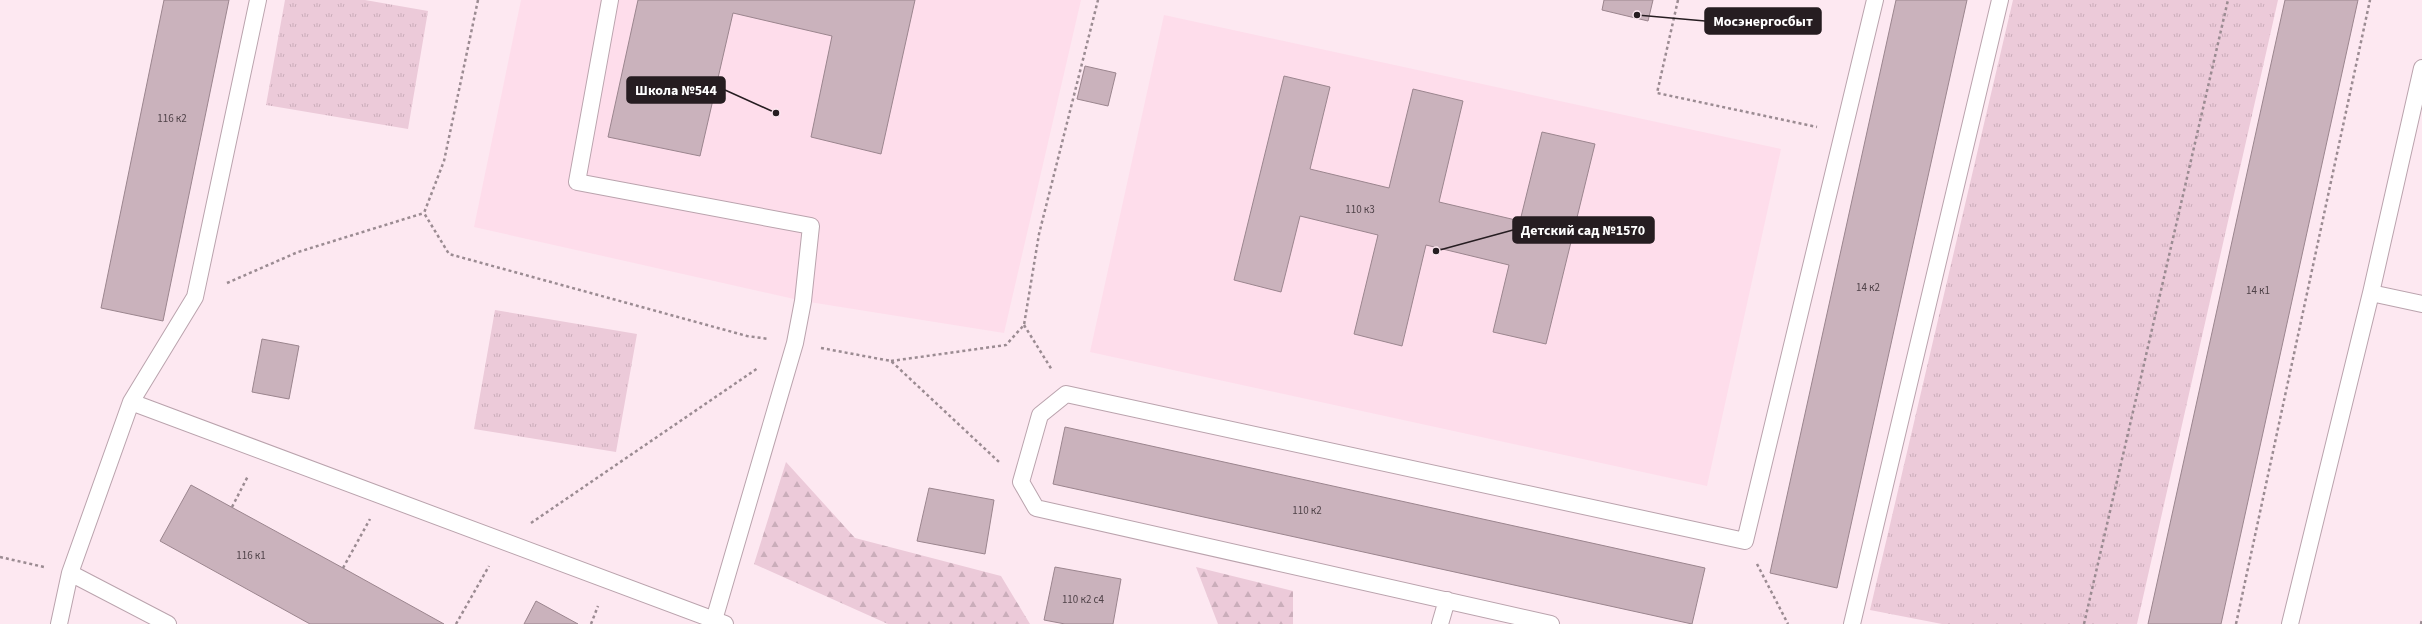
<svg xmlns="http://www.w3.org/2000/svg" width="2422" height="624" viewBox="0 0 2422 624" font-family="'Source Sans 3',sans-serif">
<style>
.built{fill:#feddeb}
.grass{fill:url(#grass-tufts)}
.forest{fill:url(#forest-firs)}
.building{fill:#cab2bc;stroke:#9b858e}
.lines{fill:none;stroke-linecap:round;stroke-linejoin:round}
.service-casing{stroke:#baa3ad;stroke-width:18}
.path{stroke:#9b8b92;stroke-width:2.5;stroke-dasharray:3 3;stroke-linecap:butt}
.service{stroke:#fff;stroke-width:16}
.labels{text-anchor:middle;stroke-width:4;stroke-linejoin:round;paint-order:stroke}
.number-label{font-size:11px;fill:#4f4248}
.leader{fill:none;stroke:#261d21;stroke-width:1.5}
.callout-dot{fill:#261d21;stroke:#fde8f1;stroke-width:1.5}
.callout{fill:#261d21;stroke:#261d21;stroke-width:1.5}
.callout-label{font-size:14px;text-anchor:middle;font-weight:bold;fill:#fff}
</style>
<defs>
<pattern id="grass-tufts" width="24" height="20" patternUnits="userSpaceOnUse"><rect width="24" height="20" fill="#eccad9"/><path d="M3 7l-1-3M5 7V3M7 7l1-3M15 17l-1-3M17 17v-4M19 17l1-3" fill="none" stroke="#caadba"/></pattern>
<pattern id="forest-firs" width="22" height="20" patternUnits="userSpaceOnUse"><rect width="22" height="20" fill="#eccad9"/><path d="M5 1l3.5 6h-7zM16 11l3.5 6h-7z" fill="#caadba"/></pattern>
</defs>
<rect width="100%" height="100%" fill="#fde8f1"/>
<path class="built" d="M521,0H1081L1004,333L803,301L474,227Z
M1164,15L1781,149L1707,486L1090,352Z"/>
<path class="grass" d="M285,0H365L428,11L408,129L266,105Z
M2013,0H2278L2137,624H1942L1870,610Z
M495,310L637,334L616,452L474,429Z"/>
<path class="forest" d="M786,462L855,538L1001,576L1030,624H888L754,564Z
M1196,567L1293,591V624H1218Z"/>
<path class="building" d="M164,0H229L163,321L101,308Z
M638,0H915L881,154L811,137L832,36L733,13L700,156L608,137Z
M1604,0H1653L1648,21L1602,10Z
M1896,0H1967L1837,588L1770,573Z
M2285,0H2358L2221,624H2148Z
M1085,66L1116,73L1108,106L1077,99Z
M1284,76L1330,87L1310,169L1389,188L1413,89L1463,101L1439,202L1520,221L1542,132L1595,144L1546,344L1493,332L1509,265L1426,245L1402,346L1354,334L1378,235L1300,216L1281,292L1234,280Z
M262,339L299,346L289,399L252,392Z
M1065,427L1705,568L1692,624L1053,484Z
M191,485L343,568L444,624H310L160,541Z
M929,488L994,500L985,554L917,541Z
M1055,567L1121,579L1113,624H1065L1044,620Z
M536,601L578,624H524Z"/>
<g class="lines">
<defs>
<path id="service" d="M610,0L577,182L811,226L803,301L795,343L714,620
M2422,68L2371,293L2422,304
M131,402L725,624
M70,573L131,402L195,297L258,0
M59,624L70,573L168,624
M1440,624L1447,600
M1551,624L1036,508L1021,482L1040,415L1066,394L1745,541L1875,0
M1852,624L2000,0
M2290,624L2371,293"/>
</defs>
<use href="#service" class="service-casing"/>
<path class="path" d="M478,0L444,161L424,213L449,254L747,336L769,339
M1678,0L1657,93L1817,127
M227,283L298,252L424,213
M1024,325L1052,370
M821,348L891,361L999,462
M891,361L1006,345L1024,325L1039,234L1098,0
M232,507L248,476
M531,523L758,368
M0,557L44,567
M1757,564L1788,624
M343,568L370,519
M456,624L489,566
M591,624L598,606
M2084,624L2228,0
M2236,624L2370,0
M2421,624L2422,619"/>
<use href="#service" class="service"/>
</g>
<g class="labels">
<g class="number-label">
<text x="172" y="122">116 к2</text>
<text x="1360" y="213">110 к3</text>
<text x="1868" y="291">14 к2</text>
<text x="2258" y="294">14 к1</text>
<text x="1307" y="514">110 к2</text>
<text x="251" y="559">116 к1</text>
<text x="1083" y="603">110 к2 с4</text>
</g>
</g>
<path class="leader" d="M1637 15L1705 21M776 113L725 90M1436 251L1513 230"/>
<g class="callout-dot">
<circle cx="1637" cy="15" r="4"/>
<circle cx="776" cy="113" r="4"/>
<circle cx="1436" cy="251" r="4"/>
</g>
<g class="callout">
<rect x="1705" y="8" width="116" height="26" rx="4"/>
<rect x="627" y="77" width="98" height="26" rx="4"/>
<rect x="1513" y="217" width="141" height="26" rx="4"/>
</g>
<g class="callout-label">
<text x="1763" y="26">Мосэнергосбыт</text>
<text x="676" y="95">Школа №544</text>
<text x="1583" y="235">Детский сад №1570</text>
</g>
</svg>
